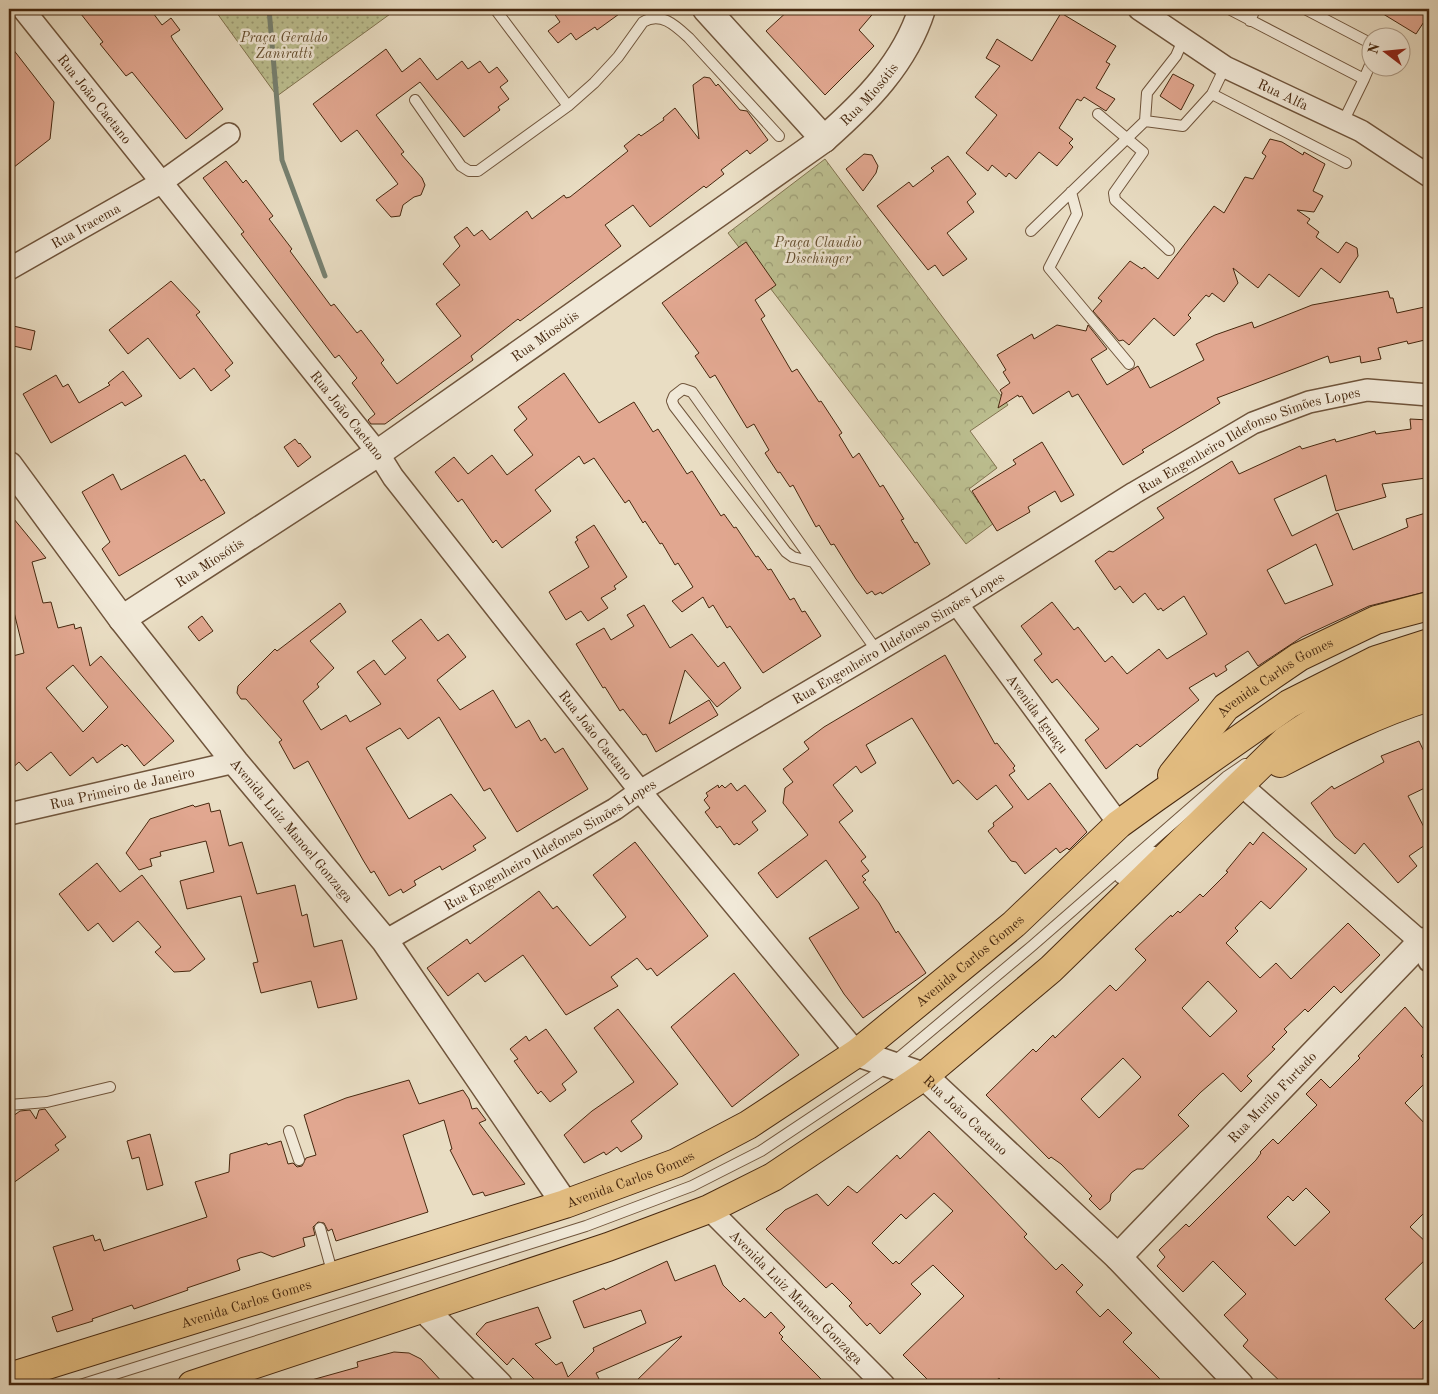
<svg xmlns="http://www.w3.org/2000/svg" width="1438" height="1394" viewBox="0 0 1438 1394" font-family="'Old Standard TT',serif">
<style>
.forest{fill:url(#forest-crowns);stroke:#827450}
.park{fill:url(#park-dots);stroke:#827450}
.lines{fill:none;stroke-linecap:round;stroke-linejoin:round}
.stream{stroke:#778171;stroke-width:5}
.building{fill:#e1a790;stroke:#47280f;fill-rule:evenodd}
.service-casing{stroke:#70553c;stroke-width:12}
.minor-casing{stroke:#70553c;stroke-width:24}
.tertiary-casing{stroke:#70553c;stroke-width:29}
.primary-casing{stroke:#47280f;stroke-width:30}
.service{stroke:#f1e9d8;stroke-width:10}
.minor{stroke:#f1e9d8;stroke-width:21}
.tertiary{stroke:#f1e9d8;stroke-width:26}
.primary{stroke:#e4be82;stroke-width:28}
.labels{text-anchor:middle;stroke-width:5;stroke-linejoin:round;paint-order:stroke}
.park-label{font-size:14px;font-style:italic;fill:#644e2f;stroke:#f1e9d8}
.street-label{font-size:14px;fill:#47280f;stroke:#f1e9d8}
</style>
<defs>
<pattern id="forest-crowns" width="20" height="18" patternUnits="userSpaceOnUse" patternTransform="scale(1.25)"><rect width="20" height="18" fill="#bcbf90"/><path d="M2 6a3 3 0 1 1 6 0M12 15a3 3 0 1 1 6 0" fill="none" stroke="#9b9b74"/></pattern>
<pattern id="park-dots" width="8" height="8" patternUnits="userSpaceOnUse" patternTransform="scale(1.25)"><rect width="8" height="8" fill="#bcbf90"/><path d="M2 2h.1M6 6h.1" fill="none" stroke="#9b9b74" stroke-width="1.8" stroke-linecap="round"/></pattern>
</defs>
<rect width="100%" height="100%" fill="#e9ddc3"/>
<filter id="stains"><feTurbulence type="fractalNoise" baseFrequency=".004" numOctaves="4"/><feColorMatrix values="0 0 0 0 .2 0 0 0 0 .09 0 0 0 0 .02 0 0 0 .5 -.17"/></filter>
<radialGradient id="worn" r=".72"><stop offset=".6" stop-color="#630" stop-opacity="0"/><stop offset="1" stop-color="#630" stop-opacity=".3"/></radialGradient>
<path class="forest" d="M825,159L1008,405L970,431L997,468L969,489L994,523L966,544L728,233Z"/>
<path class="park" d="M214,9H397L277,96Z"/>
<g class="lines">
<path class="stream" d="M269,9L282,160L325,276"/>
</g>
<path class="building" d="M77,9H150L162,25L171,18L180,30L171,36L173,40L223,109L186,139L132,72L126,76L100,44L103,42Z
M551,9H626L597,30L595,27L576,40L571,33L558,43L548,31L560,22Z
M790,9H877L859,30L874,46L825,95L766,31Z
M1375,9H1429V14L1416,34Z
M1061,13L1116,46L1106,62L1110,64L1096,88L1115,99L1106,111L1084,97L1081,101L1077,99L1059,128L1073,139L1069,143L1073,147L1057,166L1039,152L1016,179L1009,173L1006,177L992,165L988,171L966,153L997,115L975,97L1000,66L986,58L997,39L1032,61Z
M9,44L54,102L50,139L9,171Z
M386,49L402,72L420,58L437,80L462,61L468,69L480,61L489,73L497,67L508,81L500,87L509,99L498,107L500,110L464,137L420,82L376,115L404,152L401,154L422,178L425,185L421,195L414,197L403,205L400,216L391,217L376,200L398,184L357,130L341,142L313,104Z
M1173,74L1194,85L1181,110L1160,96Z
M704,77L710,78L716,86L718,84L740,110L747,111L768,140L750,154L747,150L721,170L724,174L706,188L704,186L650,227L633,205L605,225L621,246L520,321L518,319L471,356L473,360L385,424H371L368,420L375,414L352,383L357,378L339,355L335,358L241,234L244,232L203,178L226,161L243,183L246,180L273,216L269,219L292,249L290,251L331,306L334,304L357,333L361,330L384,360L381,363L397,384L461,336L436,304L460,285L443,264L460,246L454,237L467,227L474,236L482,230L490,240L527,211L532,219L564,195L566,198L570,197L628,151L624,146L639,134L641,136L664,120L663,118L675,108L699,139L693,85Z
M1270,139L1282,142L1303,155L1304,152L1325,164L1313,191L1323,196L1314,212L1297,210L1310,219L1307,223L1319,232L1316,237L1338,253L1346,242L1357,248L1358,256L1340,283L1321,268L1299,297L1269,274L1258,288L1233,268L1238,283L1224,302L1212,293L1209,297L1206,295L1188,315L1191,318L1174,336L1154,318L1129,345L1123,340L1119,341L1093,311L1102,301L1098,298L1130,261L1142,269L1144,267L1158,279L1214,206L1224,213L1245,177L1253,179L1266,156L1262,153Z
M864,154L872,155L878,166L876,173L863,191L846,169Z
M948,156L976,194L967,202L974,212L947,233L967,259L943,276L935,265L928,270L877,206L909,182L913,187L934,171L931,168Z
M746,242L776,285L755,300L765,316L761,319L792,372L797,369L819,402L821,401L842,433L839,435L853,458L859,453L880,487L883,485L904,519L901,520L915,543L917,542L930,564L882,594L881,592L875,595L872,591L867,594L856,579L834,544L831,545L819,525L816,527L793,485L790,487L780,472L778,473L765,453L769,450L754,424L747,428L715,375L710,378L695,356L699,353L662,303Z
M171,281L200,312L196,315L233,363L225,370L230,376L211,391L194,368L180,379L148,338L128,354L109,330Z
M1388,291L1390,298H1393L1397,313L1429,306V339L1408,344L1407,341L1378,348L1381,359L1361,363L1360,356L1330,363L1328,356L1217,398L1220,403L1142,450L1144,452L1123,465L1078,394L1072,397L1069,391L1033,414L1022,396L1019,397L1018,395L998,408L1002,393L1000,390L1010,383L1003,372L1006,370L997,355L1032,334L1034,339L1057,325L1086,331L1088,325L1107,349L1091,359L1107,385L1138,366L1150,388L1204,360L1196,344L1215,335L1252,322L1254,328L1312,305Z
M9,325L35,331L31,350L9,345Z
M123,371L142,396L125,406L122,402L51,443L23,394L56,375L63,387L68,384L79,403L110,385L108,383Z
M564,373L599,423L634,402L653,432L658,429L687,474L692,471L721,516L724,514L734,528L736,527L756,557L758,556L768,570L771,569L790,600L794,598L802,612L805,611L821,636L763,673L730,626L727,628L713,605L709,608L703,597L682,612L672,601L693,587L678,563L675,565L662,543L660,544L645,521L643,523L629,500L625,503L594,458L584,464L579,456L535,490L551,511L502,548L496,540L493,543L462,499L458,502L435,472L454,457L468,474L492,455L507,475L533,455L514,430L527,419L518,407Z
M1410,419L1429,420V457H1424L1426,478L1382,484L1386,497L1336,511L1326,475L1274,499L1292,536L1338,513L1353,550L1408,527L1406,519L1429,512V591L1369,606L1302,637L1258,666L1248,651L1225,666L1227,670L1216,677L1214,673L1189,688L1199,700L1140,747L1137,744L1106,769L1085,740L1099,729L1057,679L1052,683L1034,660L1042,654L1021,626L1052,602L1074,630L1078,627L1105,662L1112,656L1127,674L1159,649L1167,659L1207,634L1184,596L1163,611L1161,608L1158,610L1145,593L1133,603L1120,586L1115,590L1095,561L1109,551L1113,552L1164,518L1157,508L1232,461L1239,474L1300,446L1302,449L1335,439L1336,442L1375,431L1376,434L1411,429ZM1316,544L1333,585L1285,604L1267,570Z
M295,439L299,444L300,443L311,457L298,467L284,447Z
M1042,442L1074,495L1061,502L1055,491L1028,507L1030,512L997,531L972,491L1016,464L1013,460Z
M185,455L201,481L204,479L225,513L119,576L102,549L110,542L82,492L113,474L121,490Z
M9,513L46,558L32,562L43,603L51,602L58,628L74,624L75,629L81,627L90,666L101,656L174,741L144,766L127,745L125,747L122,744L97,763L93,757L70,776L51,752L27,771L19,762L9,771V657L24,653L13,608L9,609V568L14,552L9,550ZM73,665L108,707L83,732L46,688Z
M594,525L627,577L614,586L616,589L601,598L608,608L588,621L581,611L566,620L549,592L589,567L575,542L578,540L576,537Z
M340,603L346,612L310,641L334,668L317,684L319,687L303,701L321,730L346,715L350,722L381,704L357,672L374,660L385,675L406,658L392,641L421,619L438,641L448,634L466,657L437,680L460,710L493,690L516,728L529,720L541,741L545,738L555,753L563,748L588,789L517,832L490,788L484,791L439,717L408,739L400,728L366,748L409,819L451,794L486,838L473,846L476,850L442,870L440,866L414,881L416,885L403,893L401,889L389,896L374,871L371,873L363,860L308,761L294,769L279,742L282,740L246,699H241L237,693L238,686L275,649L277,651Z
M644,605L670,648L692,634L718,667L724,662L741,688L717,707L685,670L669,724L709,700L718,715L656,752L646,734L643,735L623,709L620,711L605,687L603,688L576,644L604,628L611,640L634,626L627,615Z
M202,616L213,631L199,641L188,627Z
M945,655L995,744L997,743L1015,766L1013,768L1015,771L1009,775L1028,800L1050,783L1087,832L1069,850L1067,848L1060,853L1056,848L1025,874L1016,862L1011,861L988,831L994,826L993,823L1013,807L996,785L977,800L958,780L953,784L912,718L866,745L876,763L861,773L856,766L833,785L853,811L839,822L866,857L861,861L869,871L862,876L866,880L863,882L879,903L896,933L898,931L926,973L863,1018L844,994L809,938L859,908L826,860L777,898L758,873L808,835L783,803L785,788L793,782L783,769L809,749L804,742L824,727Z
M1419,741L1429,762V786L1408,796L1428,835L1424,837L1428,843L1409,856L1417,866L1398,883L1364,843L1355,854L1335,837L1311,803L1332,786L1334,789L1384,762L1381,756Z
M731,783L737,791L745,785L766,811L752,822L758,830L739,845L737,843L734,845L720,826L717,828L705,812L710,808L704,800L708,796L706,793L718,785L719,788L722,785L725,788Z
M209,803L211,812L220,810L229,846L242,842L257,894L295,885L302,916L307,914L314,947L342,940L357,999L318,1008L311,981L261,993L253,963L258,962L241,896L187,909L180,881L214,872L206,841L160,852L161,856L150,859L152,866L139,870L126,853L150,819L193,805L195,807Z
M1263,832L1307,869L1270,909L1261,901L1235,928L1238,931L1226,943L1260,978L1276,963L1291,979L1348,923L1380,955L1341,993L1334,986L1308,1012L1305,1009L1284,1029L1287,1032L1272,1047L1275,1049L1247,1076L1252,1081L1241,1092L1223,1073L1201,1092L1178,1115L1189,1126L1143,1169H1137L1132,1172L1111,1194L1110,1201L1100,1210L1089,1199L1092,1196L1061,1164L1051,1157L1049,1159L986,1095L1033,1049L1036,1052L1053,1035L1055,1038L1110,985L1116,991L1146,960L1135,949L1171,915L1172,917L1178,911L1180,913L1200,894L1203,897L1228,872L1226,871L1250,842L1253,845ZM1208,981L1237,1011L1210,1037L1182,1008ZM1123,1058L1141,1077L1099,1118L1081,1099Z
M635,842L708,936L657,976L651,968L647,970L637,958L611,977L618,986L566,1015L523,955L485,982L478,973L448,996L427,968L467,939L470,944L539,891L553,909L557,906L590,946L626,917L593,875Z
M97,863L120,892L142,875L205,959L190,971L174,972L155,952L161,947L138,921L113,942L98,923L88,931L59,894Z
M734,973L799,1055L732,1107L671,1027Z
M1405,1007L1429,1035V1048L1421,1056L1429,1064V1079L1405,1103L1429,1128V1208L1410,1227L1429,1245V1256L1385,1299L1414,1329L1429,1314V1385H1284L1243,1346L1248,1340L1224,1315L1246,1294L1213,1261L1183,1292L1157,1266L1165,1257L1159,1250L1186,1224L1189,1227L1256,1160L1261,1153L1260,1152L1273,1139L1278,1144L1317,1105L1306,1094L1321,1079L1330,1088L1360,1058L1358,1056ZM1306,1188L1330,1212L1295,1246L1267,1217L1288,1196L1293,1201Z
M618,1009L678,1084L631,1121L642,1136L641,1139L621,1152L617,1147L606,1155L604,1152L584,1163L564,1135L592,1111L634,1082L594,1028Z
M546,1029L577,1072L562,1084L566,1090L550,1102L541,1091L538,1094L514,1061L518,1059L510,1049L526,1036L529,1041Z
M409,1080L419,1104L463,1090L469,1099L472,1109L477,1108L486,1120L479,1123L525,1184L485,1196L483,1192L473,1195L450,1150L452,1149L444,1120L403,1135L428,1212L336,1241L332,1229L328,1231L324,1223L318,1222L313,1227L315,1235L303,1238L305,1246L273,1257L261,1252L240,1258L237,1260L240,1270L187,1288L188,1290L134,1309L132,1305L92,1319L93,1321L57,1332L52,1317L73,1310L53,1247L93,1235L95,1241L100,1239L104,1251L207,1217L195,1182L229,1172L230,1154L267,1143L268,1145L281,1141L288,1164L293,1163L297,1167L302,1166L306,1158L316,1155L304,1115L346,1098Z
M45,1109L66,1137L55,1145L59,1150L9,1186V1119L20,1111L30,1110L36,1119L39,1110Z
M929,1131L1027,1234L1024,1237L1056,1270L1062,1264L1083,1285L1076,1292L1100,1317L1108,1309L1132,1333L1123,1342L1166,1385H1091L1085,1379L1079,1385H1006L999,1378L991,1385H933L903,1355L964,1296L933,1265L911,1284L921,1294L880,1334L870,1323L867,1326L849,1306L852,1303L832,1283L826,1288L766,1229L785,1210L817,1194L828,1206L848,1186L857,1193L897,1155L900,1159ZM934,1193L953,1211L899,1264L896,1261L893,1264L872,1243L901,1214L906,1219Z
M150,1134L163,1185L147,1190L139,1157L132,1159L127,1141Z
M667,1261L675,1281L715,1265L723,1285L740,1302L744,1298L765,1318L771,1312L785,1327L779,1333L783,1337L781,1339L827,1385H632L682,1336L596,1373L602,1385H540L513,1358L507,1365L476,1334L486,1323L538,1307L551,1338L535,1344L556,1365L562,1362L568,1377L594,1351L593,1348L646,1323L641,1310L584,1328L573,1301L604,1288L605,1290Z
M394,1352L409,1353L421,1359L445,1385H308V1381L358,1367L357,1362Z"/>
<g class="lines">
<defs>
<path id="service" d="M495,9L568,106
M1229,9L1364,79L1343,122
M1305,9L1370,43
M1250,21L1255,9
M1364,79L1370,65
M1212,94L1346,163
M415,100L461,166L469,171H478L568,106L594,83L618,57L643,22C661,11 676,26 689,38L779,136
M1098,114L1143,152L1114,193L1115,200L1169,250
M1145,121L1183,126L1212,94L1225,67
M1071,192L1077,214L1049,268L1129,364
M1031,231L1145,121L1147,93L1176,56L1184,38
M813,562L793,557L786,552L674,406L672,401L674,396L683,389L692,392L877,651
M1120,878L1154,852
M9,1105L47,1102L110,1087
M289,1131L299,1160
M320,1228L333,1275
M80,1385L586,1226L692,1186L761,1151L890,1065L1032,946L1226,777L1245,764"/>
<g id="minor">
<path id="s1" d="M23,9L378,453L393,477L640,791L857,1053"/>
<path id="s2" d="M1139,9L1225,67L1361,131L1429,176"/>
<path id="s3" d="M9,269L162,182L229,134"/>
<path id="s4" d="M957,604L1119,824"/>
<path d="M1240,784L1421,942L1429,961"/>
<path id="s5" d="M9,814L235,762"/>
<path id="s6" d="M385,941L615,809L640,791L957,604L1134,493L1253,423L1309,402L1367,390L1429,395"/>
<path id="s7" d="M709,1209L884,1385"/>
</g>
<g id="tertiary">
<path d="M706,9L824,139"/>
<path id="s8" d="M9,465L122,619L235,762L385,941L565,1204"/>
<path id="s9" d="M122,619L378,453L824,139C866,102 905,63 922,9"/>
<path id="s10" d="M857,1053L924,1076L1118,1257L1240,1385"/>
<path id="s11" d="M1118,1257L1421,942L1429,940"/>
<path d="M423,1308L499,1385"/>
</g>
<g id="primary">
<path d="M1280,763C1328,738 1377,713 1429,697"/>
<path id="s12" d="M1172,775L1226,707L1299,657L1376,620L1429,606"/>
<path id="s13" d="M9,1377L565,1204L676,1163L748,1125L857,1053L1014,924L1119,824L1155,798L1289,704L1376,660L1429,643"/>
<path d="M192,1385L608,1247L709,1209L773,1177L924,1076L1051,969L1286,740C1332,709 1376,685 1429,668"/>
</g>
</defs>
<use href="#service" class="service-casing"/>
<use href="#minor" class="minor-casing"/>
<use href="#tertiary" class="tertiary-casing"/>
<use href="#primary" class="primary-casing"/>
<use href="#service" class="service"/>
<use href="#minor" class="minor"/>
<use href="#tertiary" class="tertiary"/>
<use href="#primary" class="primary"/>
</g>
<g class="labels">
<g class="park-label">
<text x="284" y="42">Praça Geraldo<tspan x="284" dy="16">Zaniratti</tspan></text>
<text x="818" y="247">Praça Claudio<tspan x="818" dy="16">Dischinger</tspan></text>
</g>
<g class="street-label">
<text dy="5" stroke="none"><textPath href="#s9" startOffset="914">Rua Miosótis</textPath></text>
<text dy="5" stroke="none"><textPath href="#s2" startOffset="168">Rua Alfa</textPath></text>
<text dy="5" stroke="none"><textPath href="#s1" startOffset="115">Rua João Caetano</textPath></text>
<text dy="5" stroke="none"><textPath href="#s3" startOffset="88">Rua Iracema</textPath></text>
<text dy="5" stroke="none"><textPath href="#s9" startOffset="509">Rua Miosótis</textPath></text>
<text dy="5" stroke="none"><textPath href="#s1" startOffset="520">Rua João Caetano</textPath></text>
<text dy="5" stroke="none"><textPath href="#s6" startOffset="1001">Rua Engenheiro Ildefonso Simões Lopes</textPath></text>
<text dy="5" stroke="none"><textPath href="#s9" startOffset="104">Rua Miosótis</textPath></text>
<text dy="5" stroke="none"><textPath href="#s6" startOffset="596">Rua Engenheiro Ildefonso Simões Lopes</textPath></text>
<text dy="5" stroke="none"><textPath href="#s12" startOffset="144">Avenida Carlos Gomes</textPath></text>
<text dy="5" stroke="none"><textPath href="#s4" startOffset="136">Avenida Iguaçu</textPath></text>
<text dy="5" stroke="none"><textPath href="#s1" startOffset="925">Rua João Caetano</textPath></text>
<text dy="5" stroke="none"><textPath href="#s5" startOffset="116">Rua Primeiro de Janeiro</textPath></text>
<text dy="5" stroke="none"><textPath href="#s8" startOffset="462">Avenida Luiz Manoel Gonzaga</textPath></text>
<text dy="5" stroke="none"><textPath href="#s6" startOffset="191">Rua Engenheiro Ildefonso Simões Lopes</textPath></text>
<text dy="5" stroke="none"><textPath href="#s13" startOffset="1058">Avenida Carlos Gomes</textPath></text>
<text dy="5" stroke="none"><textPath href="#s11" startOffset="222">Rua Murilo Furtado</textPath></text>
<text dy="5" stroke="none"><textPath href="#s10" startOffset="128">Rua João Caetano</textPath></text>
<text dy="5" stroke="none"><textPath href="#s13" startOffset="652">Avenida Carlos Gomes</textPath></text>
<text dy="5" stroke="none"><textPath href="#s7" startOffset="124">Avenida Luiz Manoel Gonzaga</textPath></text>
<text dy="5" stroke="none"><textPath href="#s13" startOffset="248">Avenida Carlos Gomes</textPath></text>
</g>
</g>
<rect width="1438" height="1394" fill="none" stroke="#e9ddc3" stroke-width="30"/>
<rect x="10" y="10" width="1418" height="1374" fill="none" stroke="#47280f" stroke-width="2.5"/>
<rect x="15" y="15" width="1408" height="1364" fill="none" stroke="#47280f"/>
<g transform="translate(1386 52) rotate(286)"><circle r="24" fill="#f1e9d8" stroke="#ad9c88"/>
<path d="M0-4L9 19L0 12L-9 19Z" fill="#8f2418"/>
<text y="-8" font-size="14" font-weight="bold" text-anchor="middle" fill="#47280f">N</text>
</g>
<rect width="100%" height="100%" filter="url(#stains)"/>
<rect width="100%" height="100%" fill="url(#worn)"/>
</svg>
